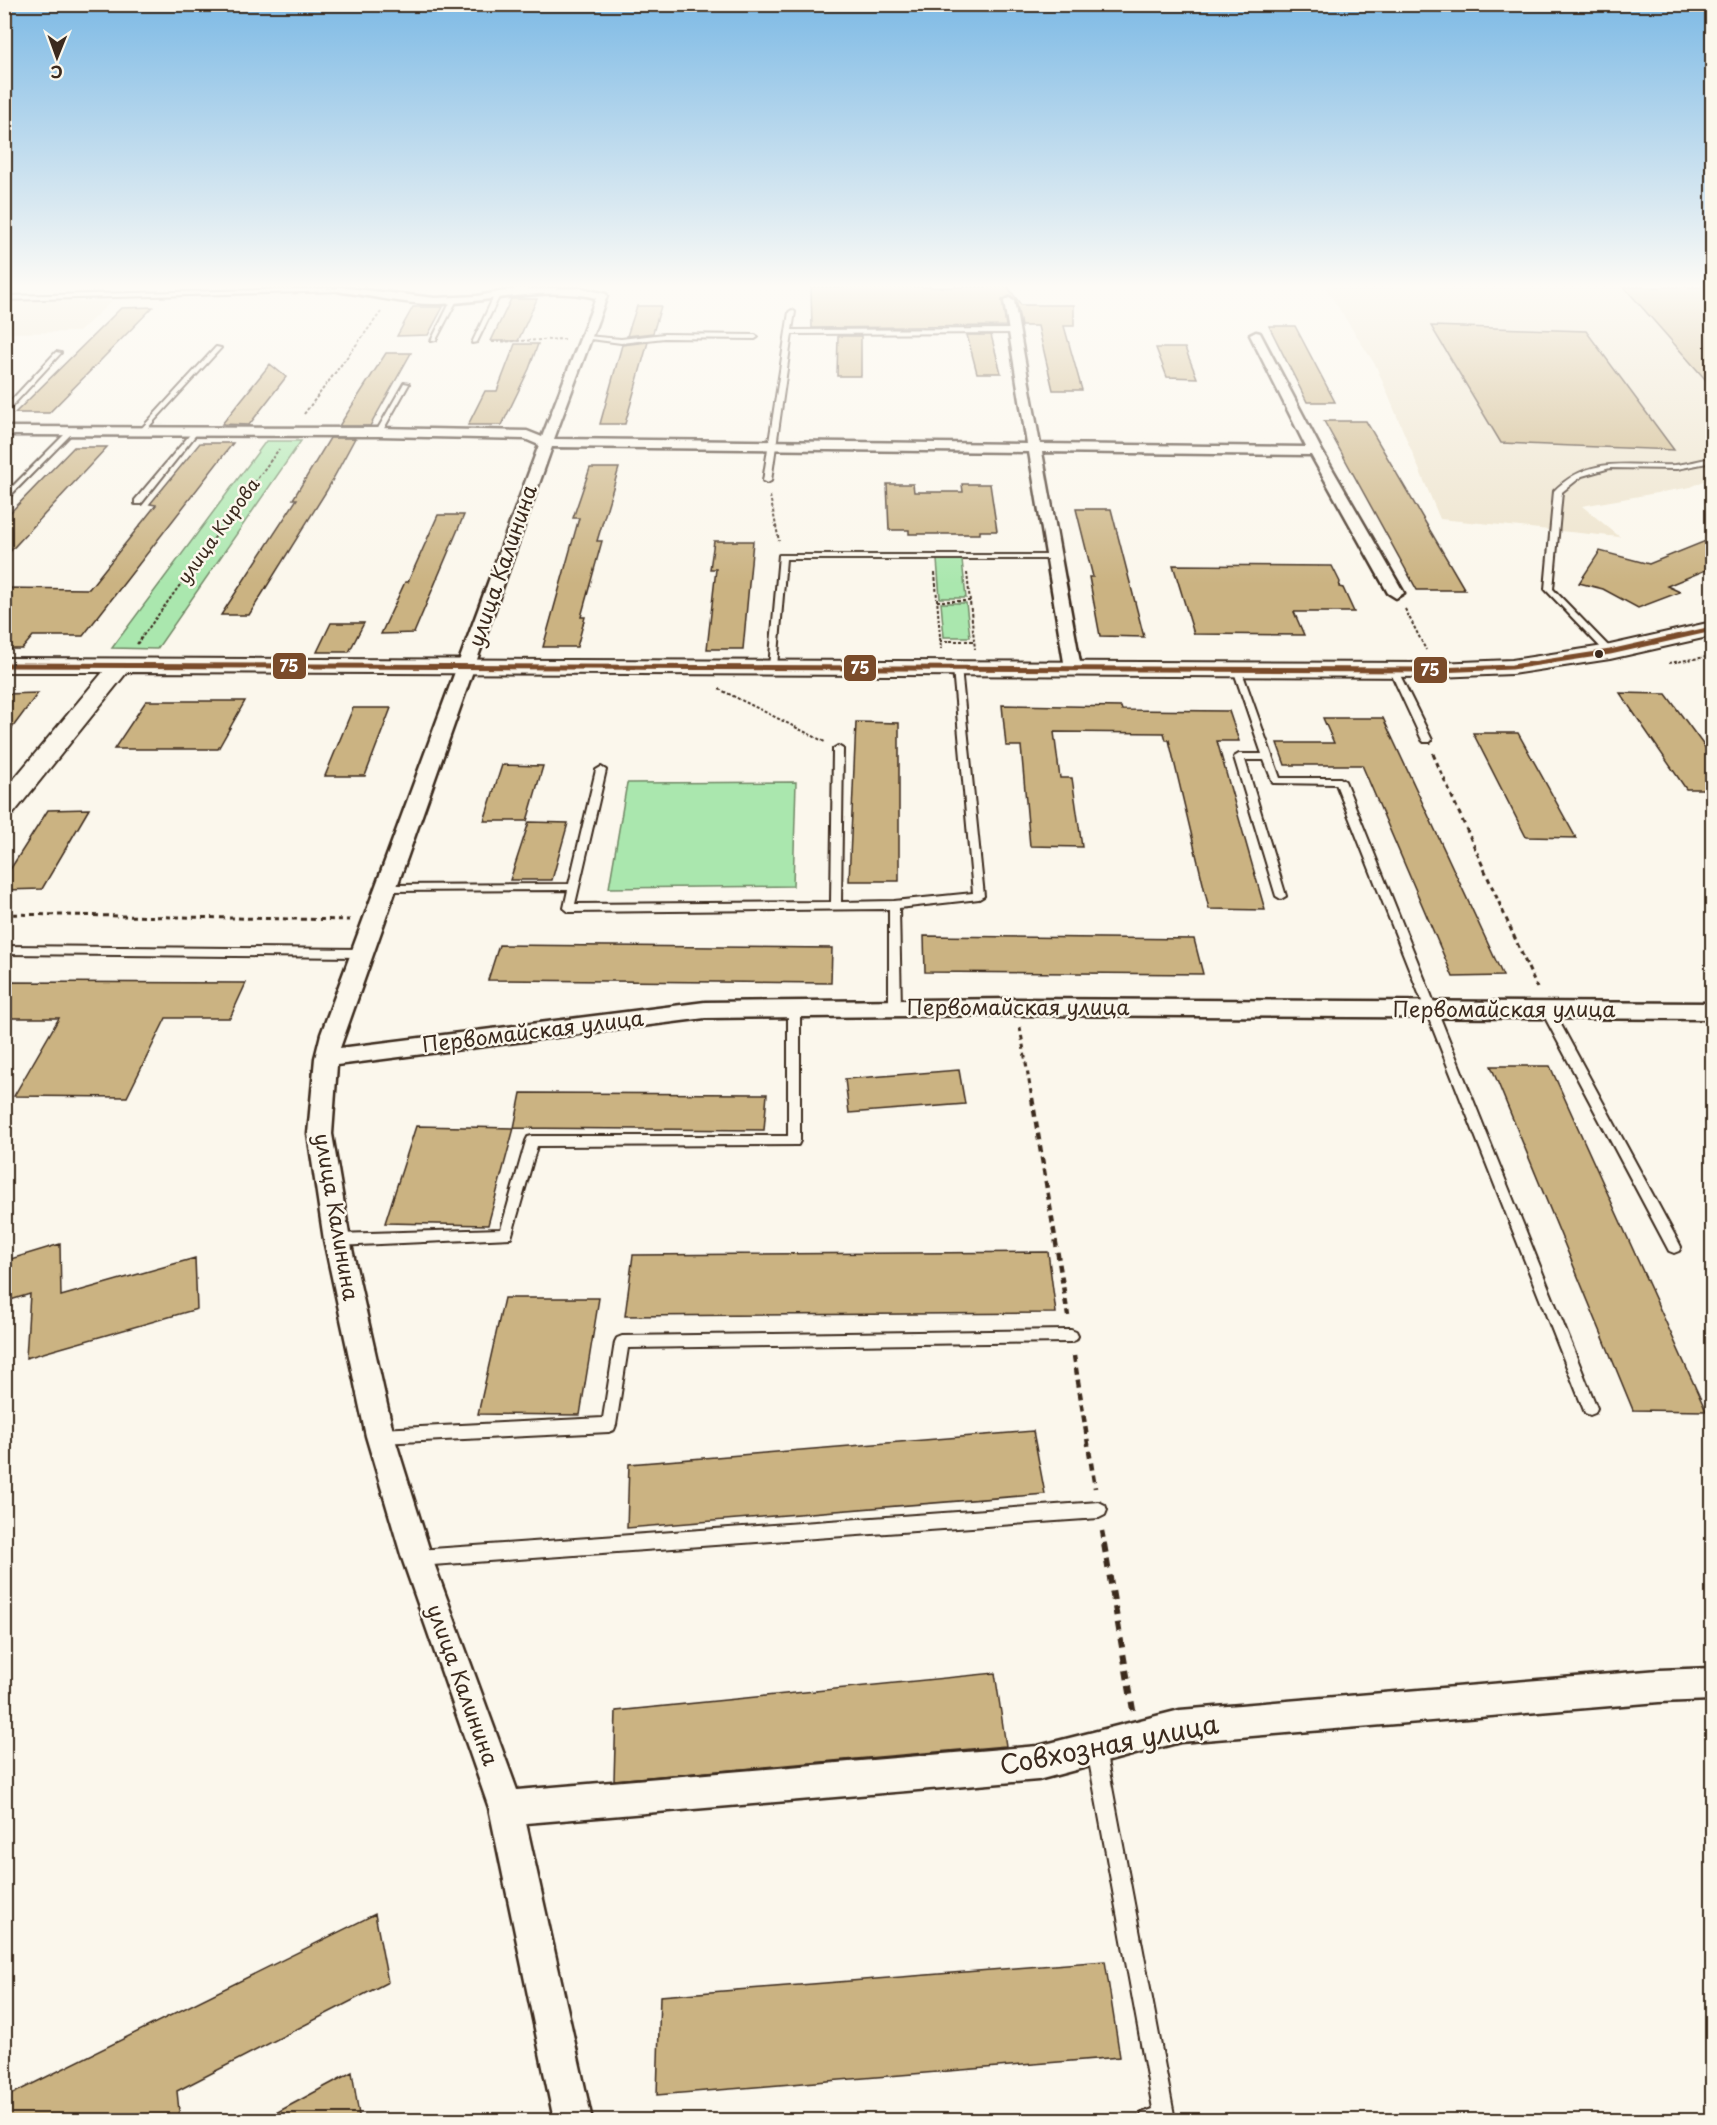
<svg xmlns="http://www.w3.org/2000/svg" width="1717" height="2125" viewBox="0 0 1717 2125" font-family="'Playpen Sans',sans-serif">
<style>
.built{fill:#ede3cc}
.green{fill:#aae7ae;stroke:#728866;stroke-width:1.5}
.building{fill:#cbb382;stroke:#3b2a1e;stroke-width:1.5}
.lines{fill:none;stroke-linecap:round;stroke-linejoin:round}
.service-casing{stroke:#3b2a1e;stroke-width:4}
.minor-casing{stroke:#3b2a1e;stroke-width:5}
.secondary-casing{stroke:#3b2a1e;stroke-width:4}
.path-far3{stroke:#3b2a1e;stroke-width:2;stroke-dasharray:3 2;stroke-linecap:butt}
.path-far2{stroke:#3b2a1e;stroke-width:3;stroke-dasharray:5 4;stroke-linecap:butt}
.path-far1{stroke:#3b2a1e;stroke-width:4.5;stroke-dasharray:7 5;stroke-linecap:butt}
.path{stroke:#3b2a1e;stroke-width:6;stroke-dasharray:9 7;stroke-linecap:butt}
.service{fill:#fbf7ec;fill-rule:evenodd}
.minor{fill:#fbf7ec;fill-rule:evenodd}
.secondary{fill:#fbf7ec;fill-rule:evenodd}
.bus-1-casing{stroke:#fbf7ec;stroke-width:8}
.bus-1{stroke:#7a4b2a;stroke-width:5}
.bus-dot{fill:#3b2a1e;stroke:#fbf7ec;stroke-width:2}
.labels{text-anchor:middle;stroke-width:5;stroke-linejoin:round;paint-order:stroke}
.far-street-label{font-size:18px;fill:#3b2a1e;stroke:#fbf7ec}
.street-label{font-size:21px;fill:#3b2a1e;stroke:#fbf7ec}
.near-street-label{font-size:26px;fill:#3b2a1e;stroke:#fbf7ec}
.line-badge{stroke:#fbf7ec;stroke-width:2}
.badge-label{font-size:16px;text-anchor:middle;font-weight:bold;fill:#fff}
</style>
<rect width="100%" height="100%" fill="#fbf7ec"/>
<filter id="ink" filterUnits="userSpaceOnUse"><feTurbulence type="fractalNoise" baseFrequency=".0167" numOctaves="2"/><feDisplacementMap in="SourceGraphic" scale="12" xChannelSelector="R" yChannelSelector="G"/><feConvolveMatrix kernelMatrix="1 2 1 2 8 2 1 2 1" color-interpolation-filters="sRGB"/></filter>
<g filter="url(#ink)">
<path class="built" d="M1325,287H1712V477L1691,487L1582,506L1620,537L1440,519L1376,366Z
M5,301H112L79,332L5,333Z"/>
<path class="green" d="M266,441H301L157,649L112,648Z
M937,560H962L966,598H940Z
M941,603H966L970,637H944Z
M796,782L793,886L609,888L627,783Z"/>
<path class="building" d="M811,287H1008L1021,305H1074V326H1064L1082,390H1053L1038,326H1021L1016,301L1010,296L1002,300L1006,326L812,328Z
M1624,287H1713V388Z
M511,299H537L518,341H491Z
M637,306H661L653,333L627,336Z
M153,307L49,413H15L121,308Z
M413,307H443L428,335L397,336Z
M1269,326H1295L1335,402H1307Z
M1431,326L1586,331L1674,450L1501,443Z
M967,335H991L1001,373H977Z
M838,336H861V376H837Z
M648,342L625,424H600L622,345Z
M515,344H538L529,369L502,425H468L485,391H497Z
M1156,348H1185L1197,378L1167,377Z
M386,353H411L370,426H339Z
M270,364L286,377L249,425L222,424Z
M1324,421H1366L1465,590H1417Z
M330,438H355L327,490L249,615H221L297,499H293Z
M200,443H233L83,636H33L22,649H4V588L89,589L156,505L150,504Z
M74,447H107L4,558V519Z
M590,468H619L597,541H602L581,617H585L577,647H543L579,518H573Z
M887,484H913L914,492H963L962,484H990L997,531H980V534H909V530H889Z
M1076,509H1111L1144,637L1100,636L1089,577H1093Z
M438,515H464L414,633L381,634L405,582H408Z
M1713,538V567L1667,586L1680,592L1638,608L1603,589L1579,583L1600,551L1649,564Z
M714,541H753L743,649H707L716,569H710Z
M1173,565L1332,566L1340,582L1339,587L1343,588L1354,612H1294L1304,635L1194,634Z
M331,623H364L349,652H317Z
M38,693L4,739V694Z
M1620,693L1666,694L1713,758V789H1686Z
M146,701H245L218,749H114Z
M1002,705L1121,707L1122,710L1229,711L1239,741H1217L1265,910L1209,909L1169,740H1166L1164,733L1054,732L1060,778H1072L1082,847L1030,846L1021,746H1006Z
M353,708H391L365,776H325Z
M1323,718H1383L1503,976L1453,977L1362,765H1285L1277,743H1334Z
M856,722L899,723V881H849Z
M1473,733H1518L1576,838L1526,837Z
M502,765L543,766L527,821H484Z
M89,809L42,889L4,890V879L48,810Z
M529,822L568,823L552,880H510Z
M924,936L1194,939L1203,974L925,972Z
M499,945L832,948L831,983L488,980Z
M4,982L246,983L230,1018H166L127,1097L14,1096L59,1018H4Z
M1491,1066H1550L1706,1411L1633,1410Z
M959,1070L965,1104L849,1113L845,1079Z
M521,1093L767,1094L764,1130L514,1128Z
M416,1126L514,1128L488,1225L385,1223Z
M60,1244L61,1296L195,1258L197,1309L26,1358L30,1294L4,1302V1261Z
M1048,1252L1056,1313L625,1316L633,1255Z
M504,1298H599L580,1415L478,1414Z
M1033,1431L1045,1494L627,1528L629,1464Z
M995,1673L1006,1746L614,1780L616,1711Z
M375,1914L388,1982L177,2091L180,2121H4V2098Z
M1105,1961L1120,2057L657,2095L660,1996Z
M352,2072L360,2121H261Z"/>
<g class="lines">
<defs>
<path id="service" d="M344,288L342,291L4,300V296Z
M495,294L500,295L477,342L472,343Z
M452,299L457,300L436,340L431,341Z
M792,310L795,312L792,330L1015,329L1018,331L1015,333L792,334L771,481L767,483L763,481L789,312Z
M664,334L755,335L758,337L755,339L664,338L621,343L583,338L586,336L621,339Z
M216,347L221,348L144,432H140V430Z
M56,352L61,353L4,415V408Z
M404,383L409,384L382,432L377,433L376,432Z
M69,430L74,431L4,502V495Z
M193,431L198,432L141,504H135V500Z
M1712,458V462L1677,469L1610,468L1582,476L1562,492L1553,589L1614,652L1607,654L1545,589L1554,491C1591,454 1628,467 1675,465C1687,464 1700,460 1712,458Z
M779,555H1053L1057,557L1053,559H786L777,667L773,670L769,667Z
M957,665L961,668L984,896L979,899L899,908L901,1008L899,1011L895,1012L889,1008V909L569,912L564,908L568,890L386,891L381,888L386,885L569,884L596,770L601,767L606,770L575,904L831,902L833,749L838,746L843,749L841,902L894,901L973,893L953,668Z
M1237,666L1241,669L1280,778H1340L1345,781L1597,1408L1595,1413L1590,1415L1585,1413L1583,1408L1336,784L1273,783L1264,760H1245L1286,896L1281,899L1276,896L1234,757L1239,754H1262L1233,669Z
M1393,666L1397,669L1432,740L1430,742H1424L1422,740L1389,669Z
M4,946L363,949L369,953L363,957L4,954Z
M794,1005L800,1009V1141L798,1145L537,1146L511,1238L337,1246L332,1244L330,1240L332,1236L337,1234L501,1229L526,1141L528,1137L532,1136H788V1009Z
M1547,1006L1553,1010L1679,1243L1681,1247L1679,1251L1674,1253L1669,1251L1541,1010Z
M1071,1330L1076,1332L1078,1336L1076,1340L1071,1342L628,1348L616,1425L614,1430L609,1432L380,1443L375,1441L372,1436L375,1431L380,1429L603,1418L615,1342L617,1338L622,1336Z
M1099,1502L1105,1505L1107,1510L1105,1515L1099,1518L418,1566L412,1564L410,1558L412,1552L418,1550Z
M1096,1741L1102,1744L1105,1750L1175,2120H1139L1142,2113L1153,2109L1087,1750L1090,1744Z"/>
<path id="minor" d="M338,287L435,298L477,296L516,289L581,288L606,294L607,296L554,439L1027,444L1004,301L1009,298L1014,301L1040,444L1306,447L1250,335L1256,332L1260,333L1322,451L1404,593L1396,598L1388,593L1311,455L1042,452L1081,668L1073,673L1065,668L1029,452L552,447L340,1048L705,1002L1017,999L1712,1003V1019L1017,1015L705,1018L337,1065L332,1134L350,1240L394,1436L432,1558L517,1790L1038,1746L1180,1710L1659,1670L1712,1668V1700L1659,1702L1180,1742L1038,1780L526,1823L592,2120H554L489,1808L402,1558L366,1436L324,1240L308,1134L315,1058L321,1034L539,445L525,439L379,436L4,435V427L379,428L527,431L542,437L596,298C545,286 491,302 439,304C408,305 373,296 342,292L338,291Z"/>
<path id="secondary" d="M1712,622V636L1610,659L1512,674L1437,677L127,672L13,814L4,816V791L103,672H4V658L1437,663L1512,660L1610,645Z"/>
</defs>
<use href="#service" class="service-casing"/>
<use href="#minor" class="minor-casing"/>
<use href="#secondary" class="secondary-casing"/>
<path class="path-far3" d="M492,342L566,339
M304,414L381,312
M770,496L779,541
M935,573L941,649
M967,573L975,649
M937,601H970
M1405,609L1426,650
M940,641H974
M137,644L279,449
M1669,663L1712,656
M719,689L825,742
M1433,753L1434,756"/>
<path class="path-far2" d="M1433,754L1537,988
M4,914L350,920
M1020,1027L1032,1099"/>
<path class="path-far1" d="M1032,1098L1068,1316
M1074,1356L1095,1488
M1102,1531L1105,1546"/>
<path class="path" d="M1104,1544L1133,1710"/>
<use href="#service" class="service"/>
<use href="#minor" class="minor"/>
<use href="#secondary" class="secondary"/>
<defs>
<path id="bus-1" d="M4,665L1437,670L1512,667L1610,652L1712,629"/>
</defs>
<use href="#bus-1" class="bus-1-casing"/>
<use href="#bus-1" class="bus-1"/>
</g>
</g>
<linearGradient id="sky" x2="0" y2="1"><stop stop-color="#7ebae5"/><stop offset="0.49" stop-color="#fdfbf6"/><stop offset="1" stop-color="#fdfbf6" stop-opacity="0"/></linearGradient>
<rect width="1717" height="584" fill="url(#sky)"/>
<circle class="bus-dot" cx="1599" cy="654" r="5"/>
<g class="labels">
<g class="far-street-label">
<text transform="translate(219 531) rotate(-54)" y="6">улица Кирова</text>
</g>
<g class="street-label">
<text transform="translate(503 566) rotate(-71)" y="7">улица Калинина</text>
<text x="1018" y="1015">Первомайская улица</text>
<text x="1504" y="1017">Первомайская улица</text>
<text transform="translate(533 1032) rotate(-7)" y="7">Первомайская улица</text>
<text transform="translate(336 1217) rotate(80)" y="7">улица Калинина</text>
<text transform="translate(462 1685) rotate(70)" y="7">улица Калинина</text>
</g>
<g class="near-street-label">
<text transform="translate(1109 1745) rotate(-11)" y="9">Совхозная улица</text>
</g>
</g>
<g class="line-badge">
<rect x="272" y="652" width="35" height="28" rx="6" fill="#7a4b2a"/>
<rect x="843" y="654" width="34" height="28" rx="6" fill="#7a4b2a"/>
<rect x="1413" y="656" width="35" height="28" rx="6" fill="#7a4b2a"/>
</g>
<g class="badge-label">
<text x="289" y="672">75</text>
<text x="860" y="674">75</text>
<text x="1430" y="676">75</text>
</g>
<rect width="1717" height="2125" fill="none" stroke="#fbf7ec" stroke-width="24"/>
<rect x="12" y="12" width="1693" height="2101" fill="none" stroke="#3b2a1e" stroke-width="2" filter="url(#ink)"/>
<g transform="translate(57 57) rotate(181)" stroke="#fbf7ec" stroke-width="4.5" paint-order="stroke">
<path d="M0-4.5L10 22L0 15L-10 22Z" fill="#3b2a1e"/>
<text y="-9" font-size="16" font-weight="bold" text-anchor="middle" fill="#3b2a1e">С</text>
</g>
</svg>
